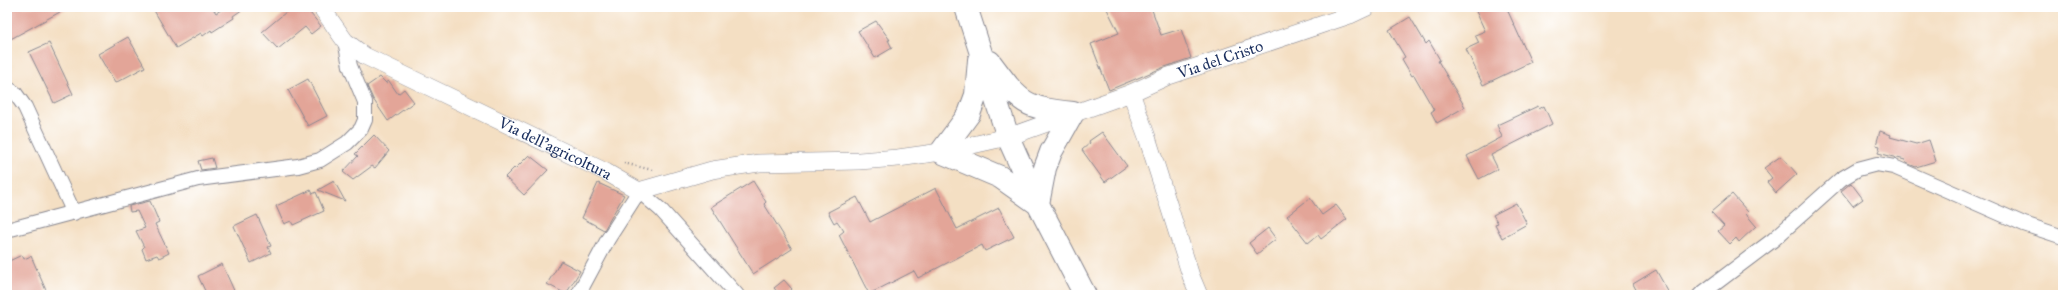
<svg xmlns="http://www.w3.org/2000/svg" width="2070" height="302" viewBox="0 0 2070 302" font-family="'IM FELL Great Primer',serif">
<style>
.building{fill:#e3a598}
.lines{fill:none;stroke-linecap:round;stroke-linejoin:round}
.minor-casing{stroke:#888790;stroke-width:16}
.tertiary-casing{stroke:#888790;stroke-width:18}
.primary-casing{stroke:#888790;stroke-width:24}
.path{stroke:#888790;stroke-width:2.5;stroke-dasharray:1 3;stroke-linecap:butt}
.minor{stroke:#fff;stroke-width:14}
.tertiary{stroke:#fff;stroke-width:17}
.primary{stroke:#fff;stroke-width:22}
.labels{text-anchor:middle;stroke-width:3.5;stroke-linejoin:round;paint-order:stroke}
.street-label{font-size:16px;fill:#1b2f5e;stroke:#fff}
</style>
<rect width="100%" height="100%" fill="#fff"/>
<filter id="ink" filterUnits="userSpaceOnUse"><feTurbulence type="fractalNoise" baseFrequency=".025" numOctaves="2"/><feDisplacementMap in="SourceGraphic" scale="8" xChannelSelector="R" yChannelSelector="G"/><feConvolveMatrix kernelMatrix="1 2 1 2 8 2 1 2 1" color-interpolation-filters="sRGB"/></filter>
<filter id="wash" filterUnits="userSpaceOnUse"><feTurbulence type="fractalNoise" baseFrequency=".012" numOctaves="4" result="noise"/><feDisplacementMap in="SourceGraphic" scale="16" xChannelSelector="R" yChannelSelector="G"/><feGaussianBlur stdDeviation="0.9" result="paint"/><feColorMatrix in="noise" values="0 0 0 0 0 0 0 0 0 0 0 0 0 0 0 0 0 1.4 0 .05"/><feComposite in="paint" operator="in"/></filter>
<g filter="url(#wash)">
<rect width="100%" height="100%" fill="#f4dfc3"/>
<g id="blocks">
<path class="building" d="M7,7H69L7,41Z
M152,7H212L216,13L226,7H246L233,16L234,18L212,32L211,30L203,36L201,33L176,48Z
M292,7H305L321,26L311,34L305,27L278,49L262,32Z
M1106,7H1151L1161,35L1181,29L1191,58L1162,68L1109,90L1091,44L1119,33Z
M1474,7H1506L1531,62L1483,85L1466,49L1479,43L1475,35L1485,31Z
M1410,17L1426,44L1429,41L1440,60L1438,61L1465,107L1437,123L1431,112L1434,110L1414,75L1412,76L1402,59L1405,57L1389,30Z
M876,21L890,40H888L892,48L875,58L858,31Z
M128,37L145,67L115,83L98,54Z
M49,43L73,94L54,103L29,52Z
M380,77L386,83L389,81L398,94L404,89L414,102L388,121L373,99L367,86Z
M308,79L327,116L308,126L288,90Z
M1538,106L1539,109L1544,106L1552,124L1491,155L1498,169L1479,179L1467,156L1502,137L1497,125Z
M1880,131L1891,135L1890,137L1916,144L1929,140L1936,161L1916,167L1906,163L1905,160L1878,153L1880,146L1876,145Z
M1102,132L1127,166L1105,182L1082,150L1090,143L1089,141Z
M374,135L389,151L375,168L372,166L353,180L343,172L358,156L355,154Z
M529,155L548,170L524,195L505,177L514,168L515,169Z
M1781,156L1797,174L1776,193L1767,182L1772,178L1764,168Z
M212,158L215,168L201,170L198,161Z
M334,181L345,201L318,190Z
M753,181L766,202L764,204L792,249L753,274L711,207Z
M598,183L624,195L604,230L582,218Z
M1851,183L1863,199L1853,206L1841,191Z
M936,188L957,229L999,208L1014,237L985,251L982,245L918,278L914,271L869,294L839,235L844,231L837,221L834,223L828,212L857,197L870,222Z
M311,190L313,194L316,192L324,211L293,225L291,221L284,224L276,206Z
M1732,194L1748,212L1746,214L1756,226L1739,242L1736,238L1730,244L1718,231L1724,226L1711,212Z
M1310,198L1322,215L1336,205L1347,219L1321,239L1318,235L1308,243L1287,216Z
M150,201L159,222L155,224L169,253L159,258L157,255L146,259L142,249L144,247L136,231L145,228L137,211L130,212L129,206Z
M1516,203L1527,224L1502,238L1495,224L1498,223L1493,215Z
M257,215L271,246L268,247L271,253L251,263L234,226Z
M1268,228L1276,239L1257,254L1249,243Z
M22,255L24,259L31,256L48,295H7V262Z
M561,261L580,271L566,294L547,284Z
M222,264L236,295H207L198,276Z
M1656,270L1670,295H1639L1633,284Z
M784,280L792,289L787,295H780L774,288Z"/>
</g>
</g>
<g filter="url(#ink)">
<use href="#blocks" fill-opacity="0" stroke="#888790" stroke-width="1"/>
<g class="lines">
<defs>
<path id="minor" d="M7,88L15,93L25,107L74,213
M7,230L198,179L298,166L320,160L347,143L361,129L365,120V102L350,66L345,41
M578,295L608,239L639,191L661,210L737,295
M1700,295L1773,240L1841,179L1858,169L1877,164L1894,167L2024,224L2063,237"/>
<g id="tertiary">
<path id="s1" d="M321,7L345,41L365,56L606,172L639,191L712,170L759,163L859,161L898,158L941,152L1008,137L1131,93L1166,77L1350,15L1367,7"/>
<path d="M1131,93L1147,137L1191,276L1199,295"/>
</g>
<path id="primary" d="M966,7L1008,137L1038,204L1085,295
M979,60L976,95L969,114L941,152L1000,177L1038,204
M990,62C1020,102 1022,108 1073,113L1051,152L1045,168L1038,204"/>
</defs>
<use href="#minor" class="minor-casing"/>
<use href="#tertiary" class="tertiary-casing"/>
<use href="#primary" class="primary-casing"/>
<path class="path" d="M624,163L652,170"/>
<use href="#minor" class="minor"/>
<use href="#tertiary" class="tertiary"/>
<use href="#primary" class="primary"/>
</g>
</g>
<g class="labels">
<g class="street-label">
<text dy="6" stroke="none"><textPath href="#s1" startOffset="973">Via del Cristo</textPath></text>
<text dy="6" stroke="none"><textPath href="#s1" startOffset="278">Via dell'agricoltura</textPath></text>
</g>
</g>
<rect width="2070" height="302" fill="none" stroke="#fff" stroke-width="24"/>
</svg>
